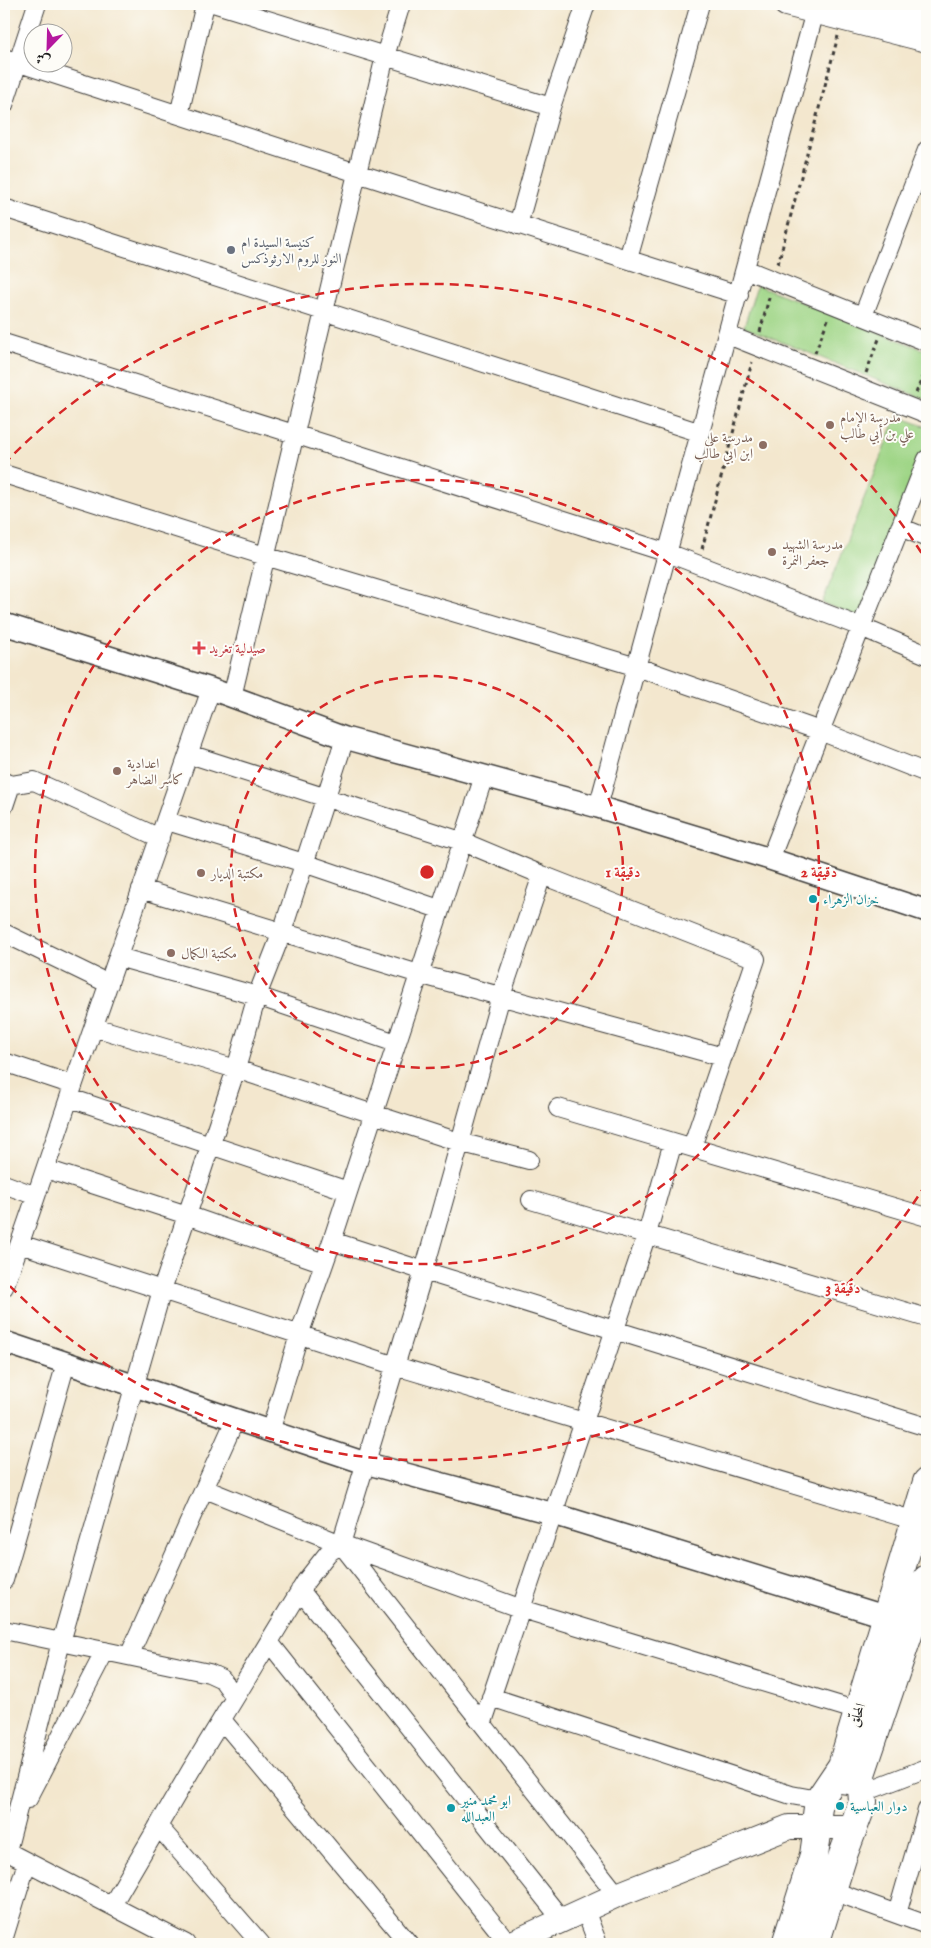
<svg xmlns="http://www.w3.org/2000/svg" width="931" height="1948" viewBox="0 0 931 1948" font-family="'IM FELL English',Amiri,serif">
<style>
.green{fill:#9fd586;stroke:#5e7851}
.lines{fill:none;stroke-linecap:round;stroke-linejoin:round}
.minor-casing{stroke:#3c3a37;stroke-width:20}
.tertiary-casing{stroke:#3c3a37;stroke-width:24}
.secondary-casing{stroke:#3c3a37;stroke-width:26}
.trunk-casing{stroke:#3c3a37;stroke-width:30}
.path{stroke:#3c3a37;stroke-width:3;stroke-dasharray:4 4;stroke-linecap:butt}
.minor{stroke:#fff;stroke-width:18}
.tertiary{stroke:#fff;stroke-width:21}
.secondary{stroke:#fff;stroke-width:24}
.trunk{stroke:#fff;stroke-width:28}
.ring{fill:none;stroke:#d62828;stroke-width:2.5;stroke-dasharray:9 6}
.worship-dot{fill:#6b7280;stroke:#fdfcf7;stroke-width:2}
.education-dot{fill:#8d6e63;stroke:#fdfcf7;stroke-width:2}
.health-dot{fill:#e0444e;stroke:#fdfcf7;stroke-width:2}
.culture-dot{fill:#0f9aa8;stroke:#fdfcf7;stroke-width:2}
.labels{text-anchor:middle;stroke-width:4;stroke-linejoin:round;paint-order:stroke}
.worship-label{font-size:14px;fill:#5b616d;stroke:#fdfcf7;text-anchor:start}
.education-label{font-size:14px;fill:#785e54;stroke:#fdfcf7;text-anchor:start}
.health-label{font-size:14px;fill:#be3a42;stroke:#fdfcf7;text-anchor:start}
.culture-label{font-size:14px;fill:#0d838f;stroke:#fdfcf7;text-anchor:start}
.street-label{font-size:14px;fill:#1c1c1c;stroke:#fdfcf7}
.centre{fill:#d62828;stroke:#fdfcf7;stroke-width:2.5}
.ring-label{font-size:15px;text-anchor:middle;font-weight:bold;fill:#d62828;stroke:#fdfcf7;stroke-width:4;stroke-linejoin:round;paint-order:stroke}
</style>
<rect width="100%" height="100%" fill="#fdfcf7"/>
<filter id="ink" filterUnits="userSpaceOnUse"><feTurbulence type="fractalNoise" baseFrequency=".02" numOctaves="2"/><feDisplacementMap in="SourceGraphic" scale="10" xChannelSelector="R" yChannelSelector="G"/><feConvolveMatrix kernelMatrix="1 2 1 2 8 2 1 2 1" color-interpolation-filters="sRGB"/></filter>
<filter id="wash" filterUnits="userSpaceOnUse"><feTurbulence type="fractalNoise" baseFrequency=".0096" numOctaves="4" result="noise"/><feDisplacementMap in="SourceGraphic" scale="20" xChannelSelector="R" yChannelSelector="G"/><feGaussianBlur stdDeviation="1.12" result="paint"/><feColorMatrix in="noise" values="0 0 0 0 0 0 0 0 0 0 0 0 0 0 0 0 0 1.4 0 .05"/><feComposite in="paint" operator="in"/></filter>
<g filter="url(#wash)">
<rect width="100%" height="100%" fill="#f3e7ce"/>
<path class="green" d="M757,285L927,351V400L744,327Z
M897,416L927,427V444L860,617L822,603Z"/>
</g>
<g filter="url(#ink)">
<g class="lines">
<defs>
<path id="minor" d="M216,4L551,107L518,225
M4,58L357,173L739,295
M4,105L37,4
M551,107L586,4
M179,115L205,4
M4,208L701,433
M628,259L700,4
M745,269L927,342
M863,316L927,150
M728,335L927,414
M4,343L294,434L668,553L861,627L927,655
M4,474L265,556L637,667L820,731L927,773
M900,527L927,538
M232,697L385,56L401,4
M189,754L461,841L542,875L756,959L692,1147
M4,782L11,785L4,806
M11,785L34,781L160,838
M598,807L817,4
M167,821L304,863L439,909
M770,859L927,459
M542,875L501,996L424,1271L341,1544L617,1895
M141,889L419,974L723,1057
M4,933L109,984
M118,957L257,996L396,1043
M94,1027L236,1069L459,1142L529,1160
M4,1062L73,1085
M70,1098L348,1191
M558,1108L927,1217
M46,1169L187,1215L324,1263
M4,1184L36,1196
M531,1200L927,1318
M332,1241L424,1271L927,1427
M20,1244L396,1366L916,1521
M4,1287C29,1220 51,1151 74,1083C119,951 166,821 211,689
M270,1432L299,1335L332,1241L484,776
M205,1489L341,1544L522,1609L858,1711
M4,1580L66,1363
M300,1590L562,1920
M4,1630L209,1673L222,1679L235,1697
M269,1642L509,1944
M129,1656L235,1420
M491,1697L791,1795L819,1800
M222,1720L409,1944
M483,1722L647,1234L673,1142
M832,1783L875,1788L927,1768
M28,1799L105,1651
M158,1826L261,1944
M4,1850L186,1944
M7,1851L61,1642L162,1290L236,1069L257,996L282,932L345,738
M833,1891L927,1925
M112,1905L191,1770L306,1581L328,1553L341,1544
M585,1910L598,1944
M897,1914L927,1810
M4,1937L27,1862"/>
<path id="tertiary" d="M4,624L211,689L345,738L598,807L770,859L927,911
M4,1342L365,1463L554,1514L887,1617"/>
<path id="secondary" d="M786,4L927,40
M856,4L927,22
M510,1944L617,1895L789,1827H854"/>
<path id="trunk" d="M786,1944L814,1855L818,1827L817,1815L819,1800L842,1766L927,1482
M815,1944L843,1855L863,1802L861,1774L927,1579"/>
</defs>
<use href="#minor" class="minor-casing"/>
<use href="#tertiary" class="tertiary-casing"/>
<use href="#secondary" class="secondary-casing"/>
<use href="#trunk" class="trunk-casing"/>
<path class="path" d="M778,264L838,36
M760,332L770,294
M815,353L828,319
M866,373L879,339
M916,393L927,366
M702,549L752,362"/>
<use href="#minor" class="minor"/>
<use href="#tertiary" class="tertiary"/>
<use href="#secondary" class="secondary"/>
<use href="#trunk" class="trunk"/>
</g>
</g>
<g class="ring">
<circle cx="427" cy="872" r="196"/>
<circle cx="427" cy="872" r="392"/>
<path d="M926 1184A588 588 0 0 1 4 1280M4 464A588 588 0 0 1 926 560"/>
</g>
<circle class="worship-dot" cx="231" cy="250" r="5"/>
<g class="education-dot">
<circle cx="830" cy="425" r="5"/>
<circle cx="763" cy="445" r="5"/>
<circle cx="772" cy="552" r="5"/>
<circle cx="117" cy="771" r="5"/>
<circle cx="201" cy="873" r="5"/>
<circle cx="171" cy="953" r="5"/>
</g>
<path class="health-dot" d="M196.5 640.5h5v5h5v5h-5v5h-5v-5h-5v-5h5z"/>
<g class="culture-dot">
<circle cx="813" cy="899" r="5"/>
<circle cx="840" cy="1806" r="5"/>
<circle cx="451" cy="1808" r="5"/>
</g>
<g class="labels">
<g class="worship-label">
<text x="241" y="247">كنيسة السيدة ام<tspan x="241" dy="16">النور للروم الارثوذكس</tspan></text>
</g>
<g class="education-label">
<text x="840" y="422">مدرسة الإمام<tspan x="840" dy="16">علي بن أبي طالب</tspan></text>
<text x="753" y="442" text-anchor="end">مدرسة علي<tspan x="753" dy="16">ابن ابي طالب</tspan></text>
<text x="782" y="549">مدرسة الشهيد<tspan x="782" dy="16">جعفر النمرة</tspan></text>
<text x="127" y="768">اعدادية<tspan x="127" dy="16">كاسر الضاهر</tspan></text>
<text x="211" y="878">مكتبة الديار</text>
<text x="181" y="958">مكتبة الكمال</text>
</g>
<g class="health-label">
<text x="209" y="653">صيدلية تغريد</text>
</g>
<g class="culture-label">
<text x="823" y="904">خزان الزهراء</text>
<text x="461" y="1805">ابو محمد منير<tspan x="461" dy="16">العبدالله</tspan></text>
<text x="850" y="1811">دوار العباسية</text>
</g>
<g class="street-label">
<text transform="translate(857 1715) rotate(-73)" y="5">المحلّق</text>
</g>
</g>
<circle cx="427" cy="872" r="8" class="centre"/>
<g class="ring-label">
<text x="623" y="877">1 دقيقة</text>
<text x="819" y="877">2 دقيقة</text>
<text x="843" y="1293">3 دقيقة</text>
</g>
<rect width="931" height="1948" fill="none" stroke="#fdfcf7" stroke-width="20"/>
<g transform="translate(48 48) rotate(203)"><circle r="24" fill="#fdfcf7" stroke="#a3a29f"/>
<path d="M0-4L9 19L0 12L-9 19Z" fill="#b5179e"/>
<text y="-8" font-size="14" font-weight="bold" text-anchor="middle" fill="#1c1c1c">ش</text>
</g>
</svg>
